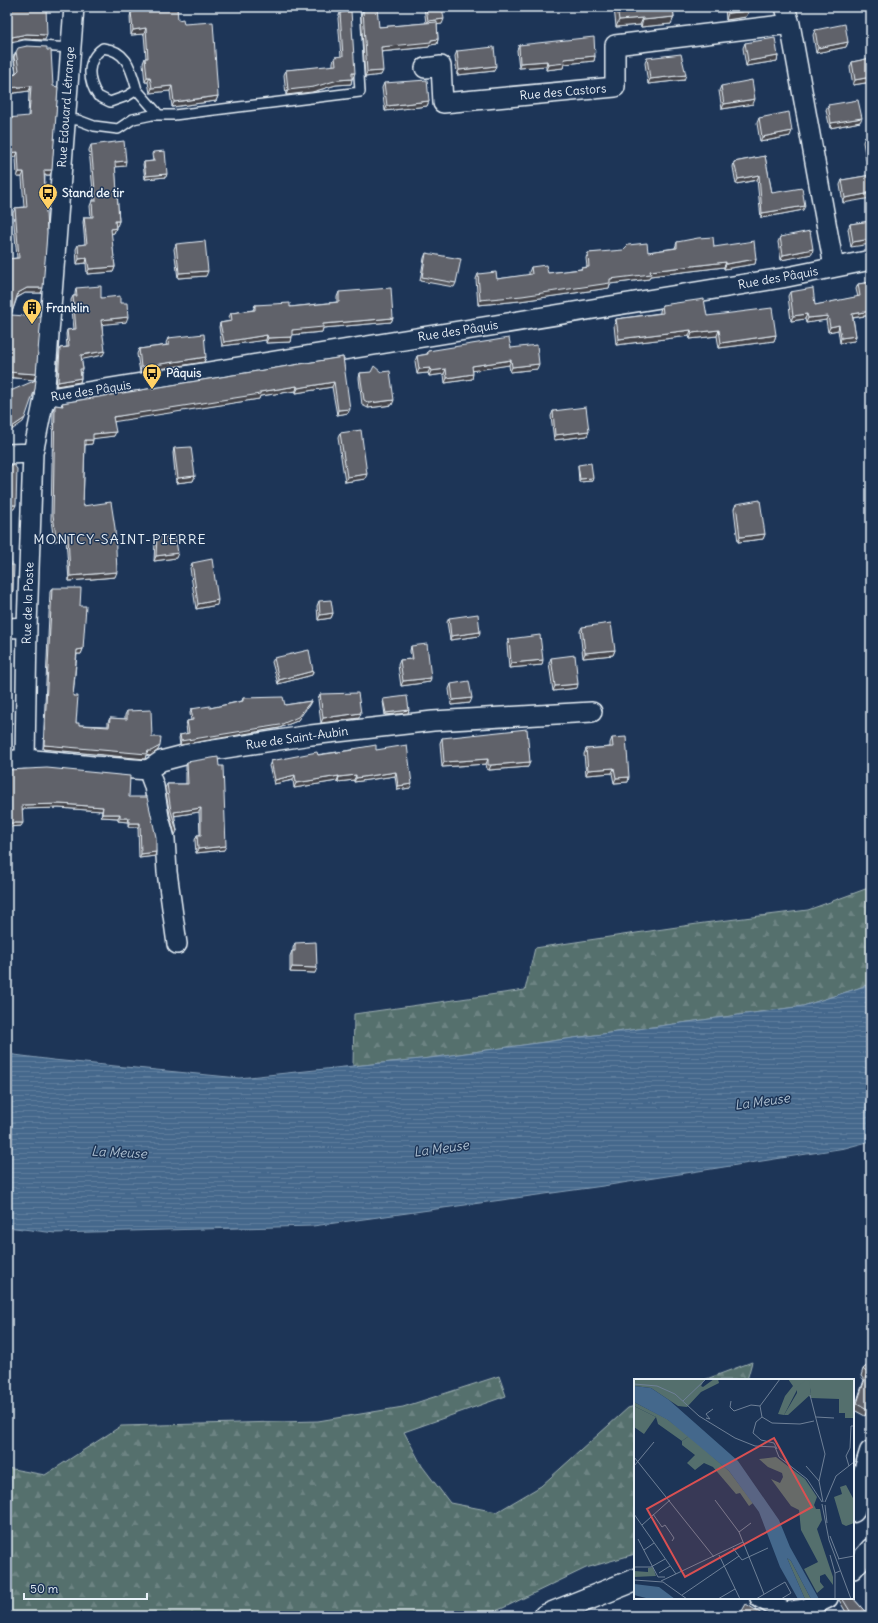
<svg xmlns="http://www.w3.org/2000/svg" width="878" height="1623" viewBox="0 0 878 1623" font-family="Delius,sans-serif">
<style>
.forest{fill:url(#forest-firs);stroke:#9eb0b2}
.water{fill:url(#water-rules);stroke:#869fb7}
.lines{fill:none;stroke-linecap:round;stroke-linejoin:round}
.service-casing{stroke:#e8f1f8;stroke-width:12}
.minor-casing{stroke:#e8f1f8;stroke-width:22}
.tertiary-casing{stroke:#e8f1f8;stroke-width:25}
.service{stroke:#1d3557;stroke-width:9}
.minor{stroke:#1d3557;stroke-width:19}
.tertiary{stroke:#1d3557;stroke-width:22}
.wall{fill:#53545c;stroke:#e8f1f8}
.shaded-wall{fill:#44454b;stroke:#e8f1f8}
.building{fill:#61626b;stroke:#e8f1f8}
.labels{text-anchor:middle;stroke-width:3;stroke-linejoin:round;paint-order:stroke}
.street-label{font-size:12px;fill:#e8f1f8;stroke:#1d3557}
.poi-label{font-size:12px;font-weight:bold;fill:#e8f1f8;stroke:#1d3557;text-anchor:start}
.water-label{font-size:13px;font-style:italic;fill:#afc1d2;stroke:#1d3557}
.quarter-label{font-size:14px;letter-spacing:1px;fill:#e8f1f8;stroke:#1d3557}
.inset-road{fill:none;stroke:#6e8097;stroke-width:1}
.view{fill:#da5052;fill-opacity:0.15;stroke:#da5052;stroke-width:2}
.inset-edge{fill:none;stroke:#e8f1f8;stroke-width:2}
</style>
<defs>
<pattern id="forest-firs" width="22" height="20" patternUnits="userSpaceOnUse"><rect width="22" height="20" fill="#546f6d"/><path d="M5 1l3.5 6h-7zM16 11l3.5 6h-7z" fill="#6d8483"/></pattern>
<pattern id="water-rules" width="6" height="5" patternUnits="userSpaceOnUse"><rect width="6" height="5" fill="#44688c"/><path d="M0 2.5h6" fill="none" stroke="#5f7e9d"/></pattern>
</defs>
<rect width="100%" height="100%" fill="#1d3557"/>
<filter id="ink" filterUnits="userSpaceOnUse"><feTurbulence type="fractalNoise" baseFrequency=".025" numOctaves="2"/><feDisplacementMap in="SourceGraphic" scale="8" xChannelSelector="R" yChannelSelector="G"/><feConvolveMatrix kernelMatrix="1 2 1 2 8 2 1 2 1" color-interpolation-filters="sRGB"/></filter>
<g filter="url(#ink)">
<path class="forest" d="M871,887V984L803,1006L430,1058L353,1066L354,1014L525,990L535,948L704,923L808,910Z
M752,1362L747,1380H704Z
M499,1376L506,1396L404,1432L422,1466L450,1503L497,1512L541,1486L628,1408L635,1406V1554L586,1568L503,1608L482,1616H7V1468L45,1475L121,1426L318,1421L403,1407Z"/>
<path class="water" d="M871,984V1141L845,1148L603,1186L313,1226L55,1233L7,1227V1054L53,1060L239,1078L430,1058L803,1006Z"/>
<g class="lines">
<defs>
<path id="service" d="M11,74L8,56L12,48L25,45L71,48
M137,90C131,70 128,51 103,48C86,60 87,80 98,96L110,102L127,96L137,90L159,115
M65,119L78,120L94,126L118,129L133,119L152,115H174L360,92L355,7"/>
<path id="minor" d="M785,7L790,24L834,267
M425,68L441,66L443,103L615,87V45L790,24
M44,399L782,278L871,260
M7,454L33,453
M7,628L27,627
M25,759L27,627L33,453L44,399L74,7
M7,761L25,759L93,766L148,770L161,761L188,754L311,735L433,721L592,712
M148,770L154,786L159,817L165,839L167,872L177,944
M853,1569L871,1548
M760,1598L786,1612L805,1609L828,1598"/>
<path id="tertiary" d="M853,1511L871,1452
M545,1616L635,1580"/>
</defs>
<use href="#service" class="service-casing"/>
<use href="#minor" class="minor-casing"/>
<use href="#tertiary" class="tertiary-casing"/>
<use href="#service" class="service"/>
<use href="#minor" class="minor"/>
<use href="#tertiary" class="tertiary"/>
</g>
<path class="wall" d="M152,7L178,20L184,24L218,96L216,101L172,107L170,91L150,93L148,82H145L143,63L145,58H146L144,34L131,35L130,17L131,12L151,10Z
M424,7H426L442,24H437L438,39L437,44L430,45L429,47L381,52V75L365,77L361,15L363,10L379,27L426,23Z
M614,7H673L674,17L671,24L641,27L640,25L616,27Z
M725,7H748L749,11L746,17L726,20Z
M340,13L353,78H352L351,84L336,85L312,92L286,95L284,75L286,70L333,66V62L335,57H341L338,18Z
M815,30L848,42L846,47L816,53L813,35Z
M745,43L778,56L777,61L746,66L743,48Z
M519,45L595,56L594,61L564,64L563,68L546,70V66L519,68L517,50Z
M27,46L50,175H45L41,293H25L17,298L11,315L34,380L7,377V259L17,258L13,213L15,208L24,207L22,177H17L16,157L28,117L29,91L7,94V69L9,73L14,75L16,72L14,57L16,52Z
M457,51L494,71L457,75L455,56Z
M647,58L684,80L648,84L645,63Z
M871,58V82L853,85L850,67L852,62Z
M384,83L429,101L427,106L385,111L382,88Z
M721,86L753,104L722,109L719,91Z
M828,105L860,122L830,128L826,110Z
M759,118L790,136L760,142L757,123Z
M865,137L871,159L866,160L863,142Z
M91,145L125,166L115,167L119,221L117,226H115L116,228L114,233H111L115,267L113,272L87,274L86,263L77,264L76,249L78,245L85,244L83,222L84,217H91L90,206L92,201H94L89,150Z
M153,152L166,177L145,179L143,164L144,162L153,161L152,154Z
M765,156L772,193L803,210L761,218L757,180L736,184L733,167L734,162Z
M871,175L843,203L840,185L842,180Z
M871,221L851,247L848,229L850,224Z
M780,237L812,254L781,260L778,242Z
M677,242L714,247L756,259L755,264L724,269V267L650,276L649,279L610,284L609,288L520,301L478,305L476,279L478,274L497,279L529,275V272L531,267L548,273L581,269V268L587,267L586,258L588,253L648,252L675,248Z
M176,244L206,276L178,278L174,249Z
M426,253L456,283L454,287L420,281L424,258Z
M871,282V315L853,318L856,336L854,341L840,343L838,330L828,332L826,320L806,323L805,319L791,321L788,296L790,292L815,305L858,297L856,289L858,284Z
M76,288L101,298L120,303L126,322L102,324L103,355L81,359L83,369L81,374V378L80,382L56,386L59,352L60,348L67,347L66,334L67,330L74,329L71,300L73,296H75V293Z
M339,292L393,318L391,322L323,328L322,332L292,335L291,342L266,343V340L222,346L219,327L220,323L230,321L229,317L231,313L253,310L255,305L290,307L337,302V297Z
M662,305L707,316L776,335L774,341L719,348L717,336L690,339L689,336L616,345L614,325L616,319L660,313V311Z
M168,338L206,357L204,362L140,372L137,354L139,349L167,345L166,343Z
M511,348L537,369L510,372L509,365L473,370L472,379L445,383L444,374L429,376L428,373L417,374L415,361L417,356L427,354L428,351Z
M343,357L348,413L337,415L332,387L296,393V391L260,396L259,399L114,421V436L93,438L92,444L85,445L83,506L115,577L69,581L66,539L54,541L51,520L53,410L55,405L61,406L62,403Z
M381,372L392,405L368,408L362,405L359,378L360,373Z
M553,411L589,431L587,436L554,440L551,416Z
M340,433L365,479L345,482L338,438Z
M174,448L195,476L193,481L176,483L173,453Z
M578,465L592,481L579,482L578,467Z
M736,504L765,534L763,539L738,542L734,509Z
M157,537L176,558L154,561L155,542Z
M192,563L217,605L196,609L190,568Z
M52,588L80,606L83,649L81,654H77L73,696L76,723L79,725L108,726V722L110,718L125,719V715L127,711L152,737L158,750L150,756L146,755L145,759L43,749L50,592Z
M319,601L333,613L331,618L318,620L317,606Z
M449,618L479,636L450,640L447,622Z
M582,627L615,650L613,655L583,658L580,631Z
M509,639L542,665L509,668L507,644Z
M411,646L430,682L401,686L398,665L400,660L411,659L410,651Z
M274,658L313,671L312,675L278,684L272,662Z
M551,658L577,688L553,691L549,663Z
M451,684L470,703L451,705L449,689Z
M320,694L359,718L321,723L318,699Z
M243,698L285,705L311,701L309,705L297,721L279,728L180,745L179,738L180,735L187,734L186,725L187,721H191L190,713L191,709L210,708L242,701Z
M383,699L409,710L408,713L385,715L383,701Z
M442,738L528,767L489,770L487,769L486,764L442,767L440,743Z
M612,738L628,782L614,783L612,773L586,775L584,754L586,749L610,747V743Z
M353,749L376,750L410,788L397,790L395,776L354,782V780L338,782L337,781L294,788L293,780L274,784L269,766L271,761L352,750Z
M187,762L224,850L196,853L195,840L197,835H200L199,812L174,816L177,831L175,835L170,815L165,788L167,784H186V766Z
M7,770L129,797L155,856L139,858L138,827H128V822L118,821V818L101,817L102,811L59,808L22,809L21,826L7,827Z
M295,943L315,973L290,972V956L292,951H293V948Z
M871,1362V1407L865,1416L854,1410L864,1380L861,1376L863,1369Z
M838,1598H853L869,1616L847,1614L839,1600Z"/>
<path class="shaded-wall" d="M749,11L746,17L726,20L728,13Z
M674,17L671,24L641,27L643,20Z
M643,18L640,25L616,27L619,20Z
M444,19L442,24L426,26L428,21Z
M146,28L144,34L131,35L133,30Z
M27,34L47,35L45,40L25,39L10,42L7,45L9,40L12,37Z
M438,39L437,44L430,45L429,47L379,52L381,47Z
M848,42L846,47L816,53L818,48Z
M595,56L594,61L564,64L563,68L546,70L548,65L564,59Z
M778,56L777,61L746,66L748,61Z
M547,61L546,66L519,68L520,63Z
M496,66L494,71L457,75L459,70Z
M383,71L381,75L365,77L367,72Z
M352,73H355L353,78H350Z
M686,75L684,80L648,84L650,79Z
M147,77H150L148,82H145Z
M871,77V82L853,85L855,80Z
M352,79L351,84L336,85L312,92L286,95L288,90L338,80Z
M31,86L29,91L7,94L8,88Z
M172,86L170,91L150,93L152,88Z
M218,96L216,101L172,107L174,102Z
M755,99L753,104L722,109L724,104Z
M429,101L427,106L385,111L387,106Z
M862,118L860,122L830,128L831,123Z
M792,131L790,136L760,142L762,137Z
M18,152L16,157L7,158V153Z
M871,154V159L866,160L868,155Z
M126,161L125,166L113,167L115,162Z
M44,170H52L50,175H42Z
M19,172H24L22,177H17Z
M167,174L166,177L145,179L146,176Z
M759,175L757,180L736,184L738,179Z
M871,193V198L843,203L845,198Z
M805,206L803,210L761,218L762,213Z
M115,221H119L117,226H113Z
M116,228L114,233L109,234L111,229Z
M871,239V244L851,247L853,242Z
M813,249L812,254L781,260L783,255Z
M87,258L86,263L77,264L79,259Z
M756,259L755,264L724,269L726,264Z
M726,262L724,267L650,276L649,279L610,284L609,288L520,301L478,305L480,300L610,279L650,271Z
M115,267L113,272L87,274L89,269Z
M208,271L206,276L178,278L179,273Z
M27,288H43L41,293H25L16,298L18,293Z
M871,311V315L851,318L852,314Z
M807,314L805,319L791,321L793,316Z
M828,316L826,320L806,323L808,318Z
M128,317L126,322L99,325L101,320Z
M393,318L391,322L323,328L322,332L290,335L292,330L323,324Z
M839,325L838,330L828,332L830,327Z
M691,330L689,336L616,345L619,339Z
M719,330L717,336L690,339L692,333Z
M267,335L266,340L222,346L224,342Z
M776,335L774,341L719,348L721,343Z
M856,336L854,341L840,343L841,338Z
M292,337L291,342L266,343L268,338Z
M105,351L103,355L79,360L81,355Z
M206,357L204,362L140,372L141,367Z
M511,360L509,365L471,371L472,366Z
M539,364L537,369L510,372L512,367Z
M430,368L428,373L417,374L419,369Z
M446,369L444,374L429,376L431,371Z
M7,372L36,374L34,380L7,377Z
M473,374L472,379L445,383L447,378Z
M81,378L80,382L56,386L58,382Z
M334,382L332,387L296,393L298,388Z
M297,386L296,391L260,396L259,399L112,422L113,417L260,392Z
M394,400L392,405L368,408L369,403Z
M350,409L348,413L337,415L338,410Z
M25,418L23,422L10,431L12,427Z
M11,426L9,430L7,432V429Z
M589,431L587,436L554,440L555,435Z
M116,432L114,436L91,439L93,434Z
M85,440H93L92,444L83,445Z
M367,474L365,479L345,482L347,477Z
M195,476L193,481L176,483L178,478Z
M593,478L592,481L579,482L580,479Z
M8,505H16L14,509L7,510Z
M7,519H9L8,524H7Z
M68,534L66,539L54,541L56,536Z
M765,534L763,539L738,542L740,537Z
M178,553L176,558L154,561L156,556Z
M117,572L115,577L69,581L70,576Z
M13,591L11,596L7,600V596Z
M218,600L217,605L196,609L198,604Z
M333,613L331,618L318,620L320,615Z
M480,632L479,636L450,640L451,636Z
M83,649L81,654H76L77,650Z
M615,650L613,655L583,658L585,653Z
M543,660L542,665L509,668L511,663Z
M313,671L312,675L278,684L279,680Z
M431,678L430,682L401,686L403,681Z
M578,684L577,688L553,691L555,686Z
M472,698L470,703L451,705L453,700Z
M311,701L309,705L297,721L279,728L180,745L181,741Z
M409,710L408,713L385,715L386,713Z
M361,713L359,718L321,723L323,718Z
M11,745L9,750H7V746Z
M44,745L148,751L160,746L158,750L150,756L146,755L145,759L43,749Z
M488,759L486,764L442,767L444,762Z
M530,762L528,767L489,770L491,765Z
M614,768L612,773L586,775L588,770Z
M396,772L395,776L354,782L356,778Z
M295,775L293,780L274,784L275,780Z
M356,775L354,780L338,782L339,777Z
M339,776L337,781L294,788L296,783Z
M629,777L628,782L614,783L616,778Z
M412,784L410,788L397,790L398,786Z
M60,804L103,807L102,811L59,808L21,809L22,805Z
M201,808L199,812L173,816L174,812Z
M102,814H120L118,818L101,817Z
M120,818H129L128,822L118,821Z
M9,823H23L21,826L7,827Z
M129,823H140L138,827H128Z
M226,846L224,850L196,853L198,849Z
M156,852L155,856L139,858L141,854Z
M292,967L317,968L315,973L290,972Z
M871,1403V1407L865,1416L867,1409Z"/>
<path class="building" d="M7,7H46L47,35L27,34L12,37L9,40L7,44Z
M152,7H177L178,20L183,19L184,24L213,22L218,96L174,102L172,86L152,88L150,77H147L145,58H148L146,28L133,30L131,12L152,10Z
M426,7H442L444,19L428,21Z
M617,7H673L674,17L643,20V18L619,20Z
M727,7H748L749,11L728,13Z
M377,8L379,27L437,22L438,39L431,40V42L381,47L383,71L367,72L363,10Z
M351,11L355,73H352V79L338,80L314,87L288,90L286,70L336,65L335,57L343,56L340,13Z
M845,24L848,42L818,48L815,30Z
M594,37L595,56L564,59L565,63L548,65L547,61L520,63L519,45Z
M775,38L778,56L748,61L745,43Z
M27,46L47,47V50H51L53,86L58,87L52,170H44L47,233L43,288H27L18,293L11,315L41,317L36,374L7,372V259L19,258L15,208L27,207L24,172H19L18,152L7,153V118L29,116L31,86L8,88L7,69L9,73L14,75L19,70L16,52L18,48Z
M494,47L496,66L459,70L457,51Z
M681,54L686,75L650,79L647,58Z
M871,58V77L855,80L852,62Z
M427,80L429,101L387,106L384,83Z
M752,80L755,99L724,104L721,86Z
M858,100L862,118L831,123L828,105Z
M789,112L792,131L762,137L759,118Z
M871,136V154L868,155L865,137Z
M124,141L126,161L115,162L119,221H115L116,228L111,229L115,267L89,269L87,258L79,259L78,245L87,244L84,217H93L92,201H96L91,145Z
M165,151L167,174L146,176L144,162L154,161L153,152Z
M765,156L772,193L802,188L805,206L762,213L759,175L738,179L734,162Z
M871,175V193L845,198L842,180Z
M871,221V239L853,242L850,224Z
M810,231L813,249L783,255L780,237Z
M713,237L714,247L754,241L756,259L726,264V262L650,271L651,274L610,279V283L522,296L480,300L478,274L496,272L497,279L532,274L531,267L546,265L548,273L582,269L581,268L589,267L588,253L623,250L628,245L647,243L648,252L677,248V242L698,238Z
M205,241L208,271L179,273L176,244Z
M426,253L461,259L456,283L422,277Z
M871,282V311L852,314L856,336L841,338L839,325L830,327L828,316L808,318L807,314L793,316L790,292L813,288L815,305L860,296L858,284Z
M101,286V298L120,296V303H127L128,317L101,320L105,351L81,355L83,369H80L81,378L58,382L60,348L69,347L67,330L76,329L73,296H77L76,288Z
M391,288L393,318L323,324V327L292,330V337L268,338L267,335L224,342L220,323L232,321L231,313L255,310V305L290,303V307L339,302V292Z
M704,299L707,316L772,308L776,335L721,343L719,330L692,333L691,330L619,339L616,319L663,313L662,305Z
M204,334L206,357L141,367L139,349L169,345L168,338Z
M509,338L511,348L537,345L539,364L512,367L511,360L472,366L473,374L447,378L446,369L431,371L430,368L419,369L417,356L428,354V351Z
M343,357L350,409L338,410L334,382L298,388L297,386L260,392V394L113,417L116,432L93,434V440H85L83,506L111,502L115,528L117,572L70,576L68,534L56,536L53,515L55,405L63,406L62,403Z
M374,366L381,372L390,371L394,400L369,403L364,400L360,373L371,372Z
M36,380L35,389L25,418L12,427L11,426L7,429V397L8,392Z
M586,407L589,431L555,435L553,411Z
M361,430L367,474L347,477L340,433Z
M191,447L195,476L178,478L174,448Z
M591,463L593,478L580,479L578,465Z
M7,465H14L17,469L16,505H8L9,519H7Z
M760,500L765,534L740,537L736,504Z
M175,535L178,553L156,556L157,537Z
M7,547H10L11,565H14L13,591L9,596H7Z
M212,559L218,600L198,604L192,563Z
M52,588H81L80,606H86L83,649L77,650L75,672L73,696H78L76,723H79V725L109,727L110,718L127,719V711L151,710L152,737H161L160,746L151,751H148L147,754L44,745Z
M331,600L333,613L320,615L319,601Z
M478,614L480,632L451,636L449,618Z
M611,623L615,650L585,653L582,627Z
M540,635L543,660L511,663L509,639Z
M427,644L431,678L403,681L400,660L413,659L411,646Z
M309,650L313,671L279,680L274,658Z
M575,655L578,684L555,686L551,658Z
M7,658H8L11,745L7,746Z
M469,681L472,698L453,700L451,684Z
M358,693L361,713L323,718L320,694Z
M407,696L409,710L386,713L383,699Z
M283,697L285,705L311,701L298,717L280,725L181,741L180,735L189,733L187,721L193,720L191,709L210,706V708L243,701V698Z
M527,729L530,762L491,765H488V759L444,762L442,738Z
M626,737L629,777L616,778L614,768L588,770L586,749L613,747L612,738Z
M376,745V750L407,745L412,784L398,786L396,772L356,778V775L339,777V776L296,783L295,775L275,780L271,761L317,752L318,755L353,750V749Z
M218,757L219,766H223L226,846L198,849L197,835H201V808L174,812L177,831L171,811L167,784H188L187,762Z
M47,768L130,776L129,797H147L156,837V852L141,854L140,823H129V818H120V814H102L103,807L60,804L22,805L23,823H9L8,818H7V770Z
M316,942L317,968L292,967V951H295V943Z
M871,1362V1403L867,1409L857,1403L867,1373L863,1369Z
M842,1598H853L869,1616H843L850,1611Z
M746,1604L765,1616H739Z"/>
</g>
<defs>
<symbol id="bus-pin" viewBox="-11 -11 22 30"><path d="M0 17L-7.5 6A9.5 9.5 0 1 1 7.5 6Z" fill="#ffd166" stroke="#1d3557"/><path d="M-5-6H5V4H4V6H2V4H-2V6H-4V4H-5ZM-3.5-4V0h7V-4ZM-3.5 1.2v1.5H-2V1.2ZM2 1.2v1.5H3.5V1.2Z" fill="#111"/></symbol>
<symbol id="building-pin" viewBox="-11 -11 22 30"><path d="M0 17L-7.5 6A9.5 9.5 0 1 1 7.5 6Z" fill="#ffd166" stroke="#1d3557"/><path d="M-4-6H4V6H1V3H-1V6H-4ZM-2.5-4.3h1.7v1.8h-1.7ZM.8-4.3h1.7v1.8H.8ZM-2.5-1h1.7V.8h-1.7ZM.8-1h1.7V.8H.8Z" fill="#111"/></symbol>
</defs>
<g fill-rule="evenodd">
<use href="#bus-pin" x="37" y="182" width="22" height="30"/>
<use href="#building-pin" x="21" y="297" width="22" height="30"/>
<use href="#bus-pin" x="141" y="362" width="22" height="30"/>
</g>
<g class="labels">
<g class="street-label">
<text transform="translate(563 92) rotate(-5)" y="4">Rue des Castors</text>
<text transform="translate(66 107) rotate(-86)" y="4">Rue Edouard Létrange</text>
<text transform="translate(778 278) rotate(-10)" y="4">Rue des Pâquis</text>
<text transform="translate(458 331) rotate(-9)" y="4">Rue des Pâquis</text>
<text transform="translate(91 391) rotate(-9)" y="4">Rue des Pâquis</text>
<text transform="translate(28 603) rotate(-88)" y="4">Rue de la Poste</text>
<text transform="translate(297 738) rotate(-8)" y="4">Rue de Saint-Aubin</text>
</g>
<g class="poi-label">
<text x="62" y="197">Stand de tir</text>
<text x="46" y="312">Franklin</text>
<text x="166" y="377">Pâquis</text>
</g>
<g class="water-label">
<text transform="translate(762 1101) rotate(-8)" y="5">La Meuse</text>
<text transform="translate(441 1148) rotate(-8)" y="5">La Meuse</text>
<text transform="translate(119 1152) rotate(3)" y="5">La Meuse</text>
</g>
<g class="quarter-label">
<text x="120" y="544">MONTCY-SAINT-PIERRE</text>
</g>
</g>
<g transform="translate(634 1379)">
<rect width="220" height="220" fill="#1d3557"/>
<path d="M154,0H220V39H211V34H205V20L177,19L174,16L177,15L176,9L163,11L150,36L144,35L151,17L159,7ZM0,23L33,40L55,57L48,62L24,45L22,38L0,27ZM212,106L220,121V144L212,147L208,145L200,118L208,115L206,108Z" fill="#546f6d"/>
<path d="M0,0H71L67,7L69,8L80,0H84L85,4L67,13L53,28L44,27L17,9L0,7ZM172,1L175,2L177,15L154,36H150L163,14V8ZM55,57L95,92L119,124L115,127L106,114L102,115L79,88L70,84L61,91L53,84L61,76L48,66V62ZM142,78L171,100L183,118L180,126L182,130H186L188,141L183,150L199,198V206L191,195L186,197V203L190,208L183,214L170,190L184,183L167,151L165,131L157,127L137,100L146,104L149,98L148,94L134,88L125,80ZM153,179L157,182L177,220H171ZM19,188L22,197L0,198V192L14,193V189Z" fill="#546f6d"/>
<path d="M0,27L22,38L10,55L0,48Z" fill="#546f6d"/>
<path d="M0,7L17,9L35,21L104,82L145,141L156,168L185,220H177L157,182L153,179L171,220H164L146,188L125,133L95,92L34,41L0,23ZM0,205L25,208L41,220H16L0,216Z" fill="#44688c"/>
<path class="inset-road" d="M146,0L126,27L128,38L138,44L166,45L180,42M0,5L23,7L41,15L65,37L101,59L121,67L141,68L145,78L173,100L188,123M176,16L191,75L185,102L189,123M49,22L72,0M97,22L96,28L100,32L117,26L126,27M128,38L122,43L119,54L127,61L140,64L143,70M182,38L200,39M72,39L76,40L72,35L79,30M0,78L80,178M0,87L20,63M172,87L185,102M215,87L212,77L216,69L217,47H220M81,121L105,153L130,215M191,123L202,97L220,83M188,125L195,161L217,220M191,126L193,144M0,135L42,195M19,135L28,148L31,146L40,159L38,162M8,146L36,121M105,153L117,144M196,157L205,180M4,160L24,198H31M99,169L108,181L134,169M10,171L20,164M85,176L106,220M196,176L201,194M204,180L220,177M0,188H17L31,180M25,194L36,187M0,201L29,203L53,220M27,202L109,163M48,216L105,177M84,220L101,210M122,220L151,203L157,214L147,220M201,220V194L206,192"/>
<path class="view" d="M140,59L178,128L51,198L13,130Z"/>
<rect width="220" height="220" class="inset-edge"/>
</g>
<rect width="878" height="1623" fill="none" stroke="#1d3557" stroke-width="24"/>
<rect x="12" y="12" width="854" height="1599" fill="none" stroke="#e8f1f8" stroke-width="1.5" filter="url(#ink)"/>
<path d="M24 1593v6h123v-6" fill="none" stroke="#e8f1f8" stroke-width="2"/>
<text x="30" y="1593" font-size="12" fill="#e8f1f8" stroke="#1d3557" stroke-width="3" paint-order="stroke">50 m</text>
</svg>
